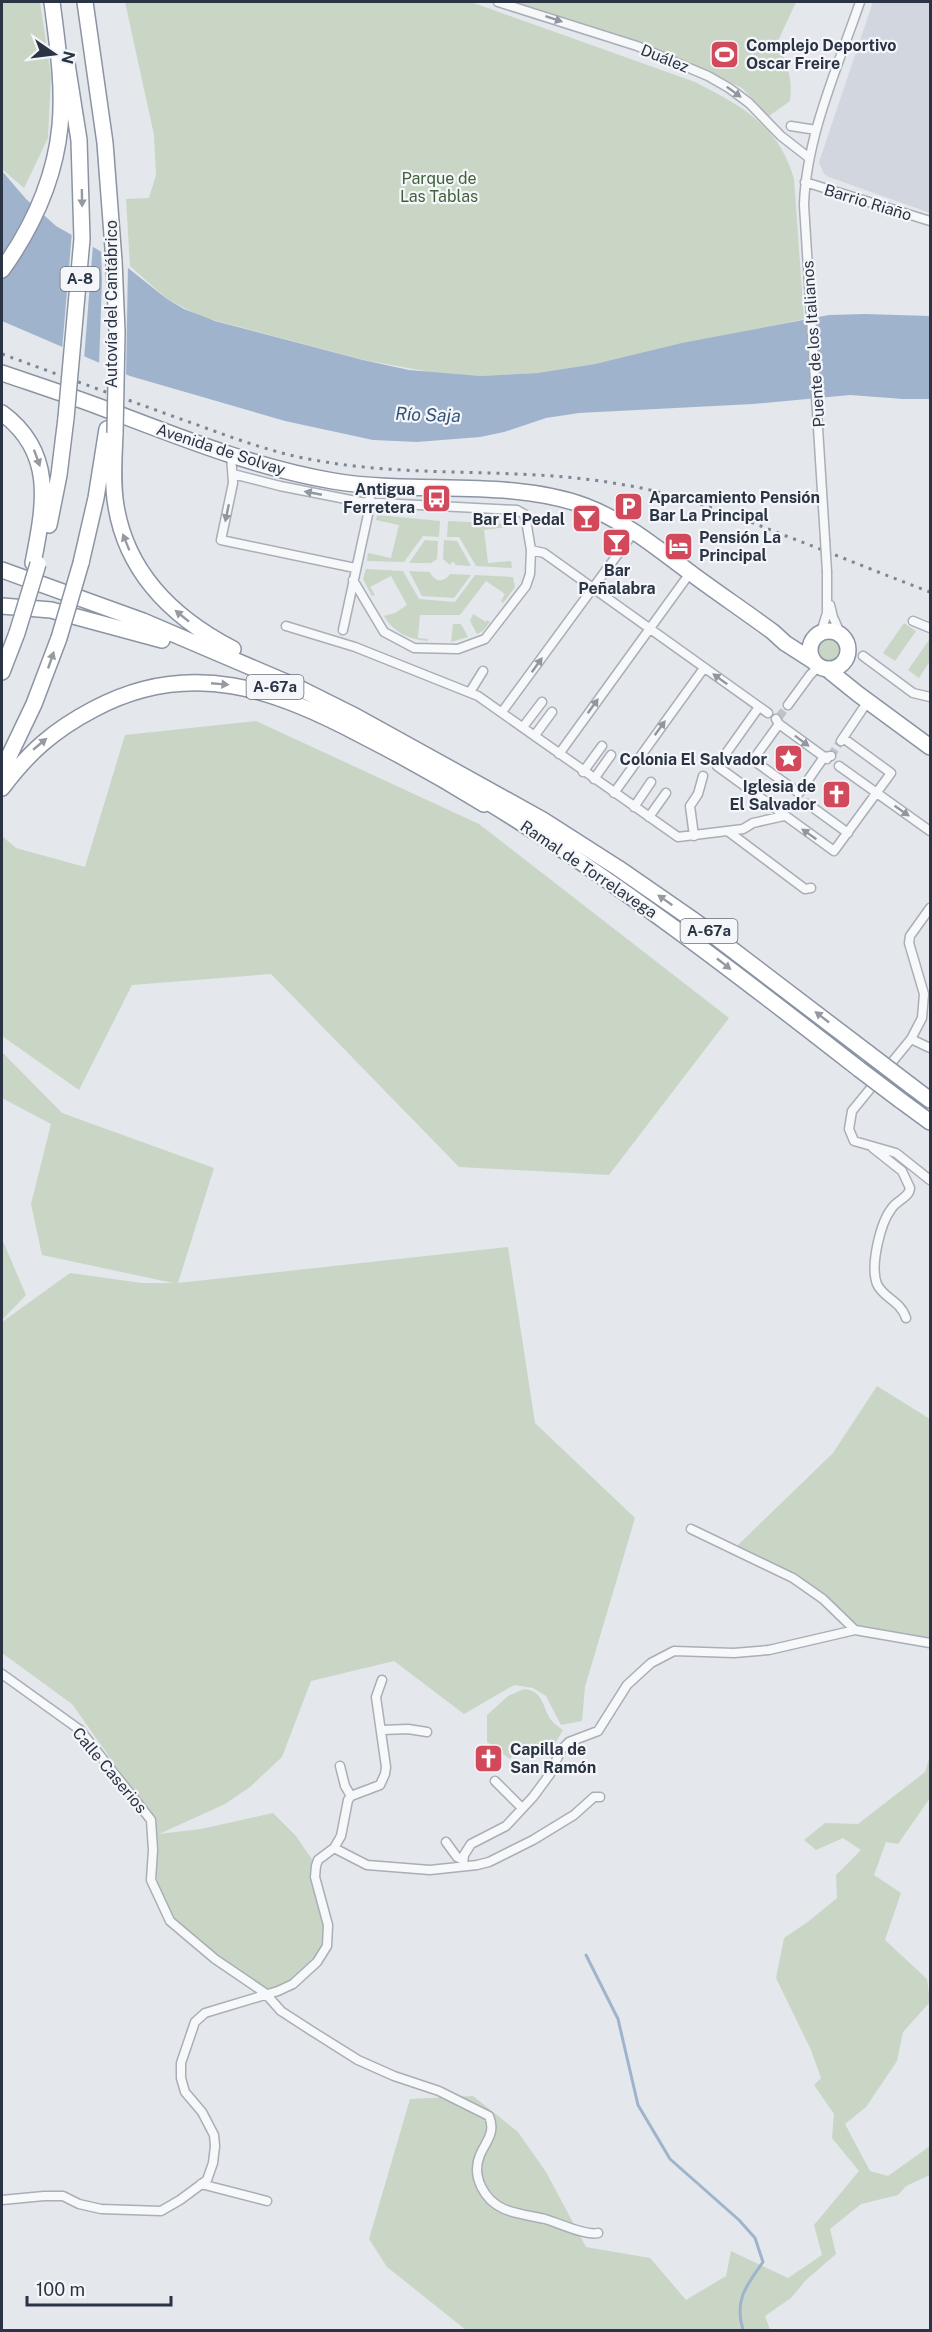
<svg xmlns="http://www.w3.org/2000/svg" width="932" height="2332" viewBox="0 0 932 2332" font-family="'Public Sans',sans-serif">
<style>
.built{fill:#d2d6de}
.green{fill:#c9d6c5}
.water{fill:#9fb4cc}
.pier{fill:#e4e7ec}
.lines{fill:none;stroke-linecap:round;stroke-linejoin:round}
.stream{stroke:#9fb4cc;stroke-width:3}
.minor-tunnel{stroke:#bfc3cb;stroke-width:8;stroke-dasharray:8 4;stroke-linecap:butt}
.minor-casing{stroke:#a9aeb7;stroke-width:11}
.trunk-casing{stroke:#8b94a3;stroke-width:18}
.motorway-casing{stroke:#8b94a3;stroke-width:18}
.minor{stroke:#f7f8fa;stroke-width:8}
.trunk{stroke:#fff;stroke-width:15}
.motorway{stroke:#fff;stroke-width:15}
.rail{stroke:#7d8696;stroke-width:3;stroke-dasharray:3 6;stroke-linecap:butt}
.minor-bridge-casing{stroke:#a9aeb7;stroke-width:11;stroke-linecap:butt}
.motorway-bridge-casing{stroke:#8b94a3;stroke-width:18;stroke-linecap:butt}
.minor-bridge{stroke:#f7f8fa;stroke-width:8}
.motorway-bridge{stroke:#fff;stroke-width:15}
.oneway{fill:#9196a0}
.oneway2{fill:#959aa2}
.labels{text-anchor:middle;stroke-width:4.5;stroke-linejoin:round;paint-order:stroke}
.shield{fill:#f4f6f9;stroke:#676e7b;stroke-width:1.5}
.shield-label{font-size:15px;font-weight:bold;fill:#2b3445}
.poi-label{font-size:16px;font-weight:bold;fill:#2b3445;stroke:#f4f6f9;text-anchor:start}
.street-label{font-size:16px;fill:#2b3445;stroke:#f4f6f9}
.park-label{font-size:16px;fill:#3f6138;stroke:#f4f6f9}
.water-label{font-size:18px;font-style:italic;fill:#34527a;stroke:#f4f6f9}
</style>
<rect width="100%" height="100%" fill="#e4e7ec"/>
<path class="built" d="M873,2H930V213L829,177L824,174L819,162Z"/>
<path class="green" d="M2,2H40L51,75L48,138L24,188L2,169Z
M125,2H471L695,82C742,106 779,126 794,179L804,319L595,364L537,373L480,376L441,374L364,360L202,317L167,299L130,266L126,199L149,198L156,175L154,135Z
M508,2H796L777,43C787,63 793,78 790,101L769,116L742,88L688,62L647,46Z
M377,515L440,521L439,537L423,536L404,562L367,561L368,553L391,558L399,525L376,520Z
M448,521L507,524V527L484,530L488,563L511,561L512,568L476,566L459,537H447Z
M425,540L438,541L437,559L431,563H409Z
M444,540L457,541L471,566L455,565V563L452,562L450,565L443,559Z
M366,569L403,571L419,599L455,602L475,575L513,577L515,587L503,603L501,601L505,594L486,581L460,615H420L418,638L428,639V641C410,640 393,632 384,616L395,613L407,605L391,576L370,587L375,595L372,596L363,579Z
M409,571L430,572C434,582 444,583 450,574L471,575L454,598L422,596Z
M473,614L486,622L487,620L490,622L483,631L477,634L470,621Z
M904,623L916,631L895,661L883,653Z
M453,624H461L468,637L451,642Z
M818 649a11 11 0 1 1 22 0a11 11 0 1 1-22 0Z
M929,640L930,661L919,678L908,670Z
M256,721L479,824L729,1018L609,1175L459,1167L271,974L132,985L79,1090L2,1036V836L16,848L85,867L125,735Z
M2,1052L62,1113L214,1168L178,1283L508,1247L535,1423L635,1518L585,1687L582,1721L561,1725L546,1696L533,1688L514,1685L464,1714L394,1661L311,1681L282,1757L250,1787L225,1804L159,1834L201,1829L273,1813L296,1836L313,1861C303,1889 335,1919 320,1950C312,1966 287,1991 267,1988C250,1986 176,1926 168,1910C164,1902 159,1893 158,1884C154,1868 159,1851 157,1834C156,1828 153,1822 152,1817L72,1704L2,1653V1322L70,1273L142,1283H173L42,1255L31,1204L51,1124L2,1098Z
M2,1239L26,1295L2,1320Z
M877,1386L930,1419V1639L857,1625L815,1591L742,1550L737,1546L833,1453Z
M524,1689C544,1691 542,1707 551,1720C554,1724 559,1727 563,1730L551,1750C536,1739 520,1745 510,1759L487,1742V1715L508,1696Z
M930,1756V1798L898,1844L886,1842L874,1875L901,1893L885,1940L927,1979L930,2002L903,2032L897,2061L866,2107L845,2124L870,2171L888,2176L930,2146V2175L906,2186L898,2195L861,2204L830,2229L836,2254L806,2280L791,2298L765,2316L770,2330H466L387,2267L369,2239L410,2099L473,2096L518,2132L546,2172L586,2247L650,2258L686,2300L726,2276L731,2251L788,2278L822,2255L814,2225L859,2171L832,2138L834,2114L814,2085L821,2078L811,2050L776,1978L784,1938L809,1921L837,1898L836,1875L861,1850L843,1838L816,1850L804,1840L825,1823L858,1824L925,1772Z"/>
<path class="water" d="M2,171L26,199L56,226L123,264L167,299L184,309L215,321L363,360L409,370L480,376L537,373L595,364L682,343L829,315L865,314L930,316V399H903L850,395L753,404L579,413L546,418L504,432L480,437L417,442L373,440L285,421L130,376L2,321Z"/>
<path class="pier" d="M72,232L93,244L84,360L62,350Z
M101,248L128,264L126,378L99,366L102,280Z"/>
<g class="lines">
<path class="stream" d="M586,1955L618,2019L638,2105L670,2159L739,2220L755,2238L763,2262C746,2286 734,2300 743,2330"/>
<path class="minor-tunnel" d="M779,717L788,705
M831,756L840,742"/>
<defs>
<path id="minor" d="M498,2L637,46L708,76L729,88L749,103L781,136L808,157
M791,126L816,130
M805,182L930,221
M231,455L233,483L221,540L355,568
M233,474L280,486L361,502L517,510L524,514L526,520L531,550L530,574L526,586L485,639L458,649L414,648L384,632L353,580
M825,539L804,205C806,137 838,66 860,2
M531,550L544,553L768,713
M830,605L833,617L841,635
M913,621L930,628
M286,626L355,647L478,696L678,837L743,829L753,823L784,816
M343,630L369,510L371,486
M821,632L827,613V572
M863,656L913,693L930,697
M470,692L483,671
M788,705L810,675L819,666
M759,707L717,766L834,851L891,773L843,738
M502,712L634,532
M776,719L779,724L827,759
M779,724L753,760L799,793L824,757L831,756
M523,727L542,702
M535,735L552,712
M841,741L868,701
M559,754L690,573
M839,766L930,831
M583,772L602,746
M594,779L611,755
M614,793L704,668
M808,804L848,833
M634,807L651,782
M649,817L666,793
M729,832L805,889L811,888
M694,836L690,806L698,794L703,776
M930,908L910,936L909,943L924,994L922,1018L911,1039L852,1111L849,1129L854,1141L896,1153L930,1180
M911,1039L930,1048
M873,1148L902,1171L910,1188C909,1198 897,1200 892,1208C880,1223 870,1266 877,1284C883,1298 900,1300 906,1318
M691,1529L793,1578L823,1599L855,1630
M2,1674L80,1730L151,1820L153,1850L151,1880L170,1921L215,1959L265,1993L281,2011L315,2033L358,2060L394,2076L439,2091L489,2116C496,2133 486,2141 480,2155C471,2176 484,2200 504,2209C516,2214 532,2216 545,2219C559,2223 585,2236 598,2233
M382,1730L408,1729L427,1732
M340,1766L345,1786L351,1796
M495,1781L522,1808
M446,1842L457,1857L463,1860
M334,1848L367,1865L430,1870L477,1865L489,1862L533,1840L574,1815L594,1797H600
M463,1865L464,1855L471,1844L506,1826L533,1797L550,1774L561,1750L569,1742L598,1731L627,1685L651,1663L674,1651L734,1653L769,1650L855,1630L930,1643
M201,2184L267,2201
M2,2200L44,2196H63L79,2204L101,2209L161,2211L180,2200L207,2180L213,2163L215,2146L214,2135L202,2112L185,2092L181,2078V2063L195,2022L205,2013L278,1991L293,1984L317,1962L327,1946L328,1925L315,1877L316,1866L318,1860L334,1848L341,1836L348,1800L351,1796L380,1785L385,1774L386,1767L376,1697L382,1680"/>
<path id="trunk" d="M2,373C34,384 68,395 100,407C177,436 252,467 333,481C414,495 510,478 585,506C625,521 658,549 692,574C719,594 746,612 773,632L785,643L813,661
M810 650a19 19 0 1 1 38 0a19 19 0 1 1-38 0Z
M827,669L858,694L930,747"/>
<path id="motorway" d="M85,2L105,143L114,261
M67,64L79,140
M2,270C32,228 55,178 60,126C64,85 57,42 52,2
M2,413C56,453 44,506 33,563
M115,433C114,457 112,483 116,506C127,574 175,619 233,649
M49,525L59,475L66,418
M81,563L96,498L107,429
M2,570L143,621L295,686L357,717L543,820L618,868L696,922L868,1053
M2,606L51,610L162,640
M2,672L17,633
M2,771L34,704L59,638
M2,788C29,752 54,730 94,709C191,657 276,690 365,737C406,758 445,780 484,804
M478,796C612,877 736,973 859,1069
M910,1085L930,1100
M900,1100L930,1122"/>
</defs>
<use href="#minor" class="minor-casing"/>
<use href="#trunk" class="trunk-casing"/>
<use href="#motorway" class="motorway-casing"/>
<use href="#minor" class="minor"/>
<use href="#trunk" class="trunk"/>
<use href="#motorway" class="motorway"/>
<path class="rail" d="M2,354C59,375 117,396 175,417C221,433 267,452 314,460C415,479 518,466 619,484C677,493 731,514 786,536C834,554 882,574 930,592"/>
<defs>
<path id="minor-bridge" d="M825,539L827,572"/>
<path id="motorway-bridge" d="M114,261L117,332L115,433
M66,418L82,239L79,140
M17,633L38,564
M59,638L81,563
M868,1053L910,1085
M859,1069L900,1100"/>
</defs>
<use href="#minor-bridge" class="minor-bridge-casing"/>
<use href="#motorway-bridge" class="motorway-bridge-casing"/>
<use href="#minor-bridge" class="minor-bridge"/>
<use href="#motorway-bridge" class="motorway-bridge"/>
</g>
<defs><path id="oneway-solid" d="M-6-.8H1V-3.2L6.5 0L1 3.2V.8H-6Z" transform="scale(1.5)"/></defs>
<g class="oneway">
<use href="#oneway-solid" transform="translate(554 19) rotate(18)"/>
<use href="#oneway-solid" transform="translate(734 92) rotate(36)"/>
<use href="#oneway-solid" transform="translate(313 493) rotate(-169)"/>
<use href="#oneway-solid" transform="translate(227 513) rotate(102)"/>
<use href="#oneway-solid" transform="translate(537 665) rotate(-54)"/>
<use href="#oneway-solid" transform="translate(720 679) rotate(-144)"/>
<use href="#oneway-solid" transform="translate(593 706) rotate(-54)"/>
<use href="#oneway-solid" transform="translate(660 728) rotate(-54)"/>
<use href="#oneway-solid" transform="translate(802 741) rotate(37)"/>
<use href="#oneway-solid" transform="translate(902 811) rotate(35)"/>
<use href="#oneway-solid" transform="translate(809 834) rotate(-145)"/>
</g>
<g class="oneway2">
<use href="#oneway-solid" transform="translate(82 198) rotate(89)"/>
<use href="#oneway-solid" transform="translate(37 458) rotate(70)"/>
<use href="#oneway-solid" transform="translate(126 542) rotate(-112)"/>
<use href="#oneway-solid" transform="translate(182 616) rotate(-141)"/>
<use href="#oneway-solid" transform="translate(51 660) rotate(-71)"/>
<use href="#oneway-solid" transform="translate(220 684) rotate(5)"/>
<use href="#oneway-solid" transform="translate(40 744) rotate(-40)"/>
<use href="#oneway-solid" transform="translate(665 900) rotate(-145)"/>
<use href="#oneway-solid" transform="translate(724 964) rotate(38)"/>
<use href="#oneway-solid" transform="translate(822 1017) rotate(-142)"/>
</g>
<defs>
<symbol id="stadium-square" viewBox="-11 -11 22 22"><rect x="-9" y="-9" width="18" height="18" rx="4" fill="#d1495b" stroke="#f4f6f9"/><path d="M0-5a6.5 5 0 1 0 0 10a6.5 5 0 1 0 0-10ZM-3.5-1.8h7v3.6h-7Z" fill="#fff"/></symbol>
<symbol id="bus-square" viewBox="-11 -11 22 22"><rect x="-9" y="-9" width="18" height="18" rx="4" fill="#d1495b" stroke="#f4f6f9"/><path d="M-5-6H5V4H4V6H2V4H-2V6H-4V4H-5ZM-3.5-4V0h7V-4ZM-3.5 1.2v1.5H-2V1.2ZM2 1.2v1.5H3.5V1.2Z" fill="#fff"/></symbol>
<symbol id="parking-square" viewBox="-11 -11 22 22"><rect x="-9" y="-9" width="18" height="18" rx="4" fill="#d1495b" stroke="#f4f6f9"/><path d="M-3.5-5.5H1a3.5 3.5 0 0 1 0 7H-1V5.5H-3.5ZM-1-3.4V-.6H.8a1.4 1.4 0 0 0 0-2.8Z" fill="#fff"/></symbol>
<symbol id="bar-square" viewBox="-11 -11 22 22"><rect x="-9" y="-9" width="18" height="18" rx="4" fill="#d1495b" stroke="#f4f6f9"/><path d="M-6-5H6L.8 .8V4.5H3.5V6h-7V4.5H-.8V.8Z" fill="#fff"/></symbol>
<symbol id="hotel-square" viewBox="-11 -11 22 22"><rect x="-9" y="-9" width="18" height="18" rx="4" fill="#d1495b" stroke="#f4f6f9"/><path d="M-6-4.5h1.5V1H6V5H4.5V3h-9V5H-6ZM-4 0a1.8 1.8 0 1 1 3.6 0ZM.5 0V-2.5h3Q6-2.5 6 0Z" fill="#fff"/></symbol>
<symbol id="sight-square" viewBox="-11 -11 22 22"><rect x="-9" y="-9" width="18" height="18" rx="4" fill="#d1495b" stroke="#f4f6f9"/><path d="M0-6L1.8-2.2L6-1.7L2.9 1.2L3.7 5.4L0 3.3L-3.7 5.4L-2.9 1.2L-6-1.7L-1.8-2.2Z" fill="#fff"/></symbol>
<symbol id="church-square" viewBox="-11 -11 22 22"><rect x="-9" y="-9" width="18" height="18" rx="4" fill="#d1495b" stroke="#f4f6f9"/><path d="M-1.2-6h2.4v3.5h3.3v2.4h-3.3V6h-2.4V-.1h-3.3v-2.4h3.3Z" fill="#fff"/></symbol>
</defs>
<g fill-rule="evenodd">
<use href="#stadium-square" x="708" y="38" width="33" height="33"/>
<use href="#bus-square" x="420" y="482" width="33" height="33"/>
<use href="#parking-square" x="612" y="490" width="33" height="33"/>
<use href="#bar-square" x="570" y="502" width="33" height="33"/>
<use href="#bar-square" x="600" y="526" width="33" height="33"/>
<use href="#hotel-square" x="662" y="530" width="33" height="33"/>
<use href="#sight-square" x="772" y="742" width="33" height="33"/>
<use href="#church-square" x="820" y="778" width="33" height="33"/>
<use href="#church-square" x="472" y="1742" width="33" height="33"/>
</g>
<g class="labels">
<g class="shield">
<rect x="60.5" y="267" width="39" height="24" rx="4.5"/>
<rect x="246.5" y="675" width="57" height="24" rx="4.5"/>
<rect x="680.5" y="919" width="57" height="24" rx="4.5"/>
</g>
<g class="shield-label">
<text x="80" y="284">A-8</text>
<text x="275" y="692">A-67a</text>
<text x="709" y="936">A-67a</text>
</g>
<g class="poi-label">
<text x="746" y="51">Complejo Deportivo<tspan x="746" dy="18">Oscar Freire</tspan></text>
<text x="415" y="495" text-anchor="end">Antigua<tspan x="415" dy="18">Ferretera</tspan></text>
<text x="649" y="503">Aparcamiento Pensión<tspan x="649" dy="18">Bar La Principal</tspan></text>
<text x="565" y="525" text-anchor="end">Bar El Pedal</text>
<text x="699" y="543">Pensión La<tspan x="699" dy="18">Principal</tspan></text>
<text x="617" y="576" text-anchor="middle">Bar<tspan x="617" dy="18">Peñalabra</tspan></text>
<text x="767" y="765" text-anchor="end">Colonia El Salvador</text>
<text x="816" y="792" text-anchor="end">Iglesia de<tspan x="816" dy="18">El Salvador</tspan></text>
<text x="510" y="1755">Capilla de<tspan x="510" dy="18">San Ramón</tspan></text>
</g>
<g class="street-label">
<text transform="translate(665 58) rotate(22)" y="6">Duález</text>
<text transform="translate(868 202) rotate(17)" y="6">Barrio Riaño</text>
<text transform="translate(111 304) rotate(-90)" y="6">Autovía del Cantábrico</text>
<text transform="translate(813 344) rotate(-94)" y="6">Puente de los Italianos</text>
<text transform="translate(221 449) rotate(18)" y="6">Avenida de Solvay</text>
<text transform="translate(589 869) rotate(34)" y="6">Ramal de Torrelavega</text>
<text transform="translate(110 1770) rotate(50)" y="6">Calle Caserios</text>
</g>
<g class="park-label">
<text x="439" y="184">Parque de<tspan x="439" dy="18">Las Tablas</tspan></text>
</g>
<g class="water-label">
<text transform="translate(428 415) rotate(2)" y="6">Río Saja</text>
</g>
</g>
<rect width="932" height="2332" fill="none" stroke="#2b3445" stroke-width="6"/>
<g transform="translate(54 54) rotate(104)" stroke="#f4f6f9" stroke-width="4.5" paint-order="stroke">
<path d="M0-4.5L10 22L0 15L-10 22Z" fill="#2b3445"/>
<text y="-9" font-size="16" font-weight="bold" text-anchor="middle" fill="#2b3445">N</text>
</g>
<path d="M27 2296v9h144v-9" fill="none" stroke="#2b3445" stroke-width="3"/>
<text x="36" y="2296" font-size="18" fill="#2b3445" stroke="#f4f6f9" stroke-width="4.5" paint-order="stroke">100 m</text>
</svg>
